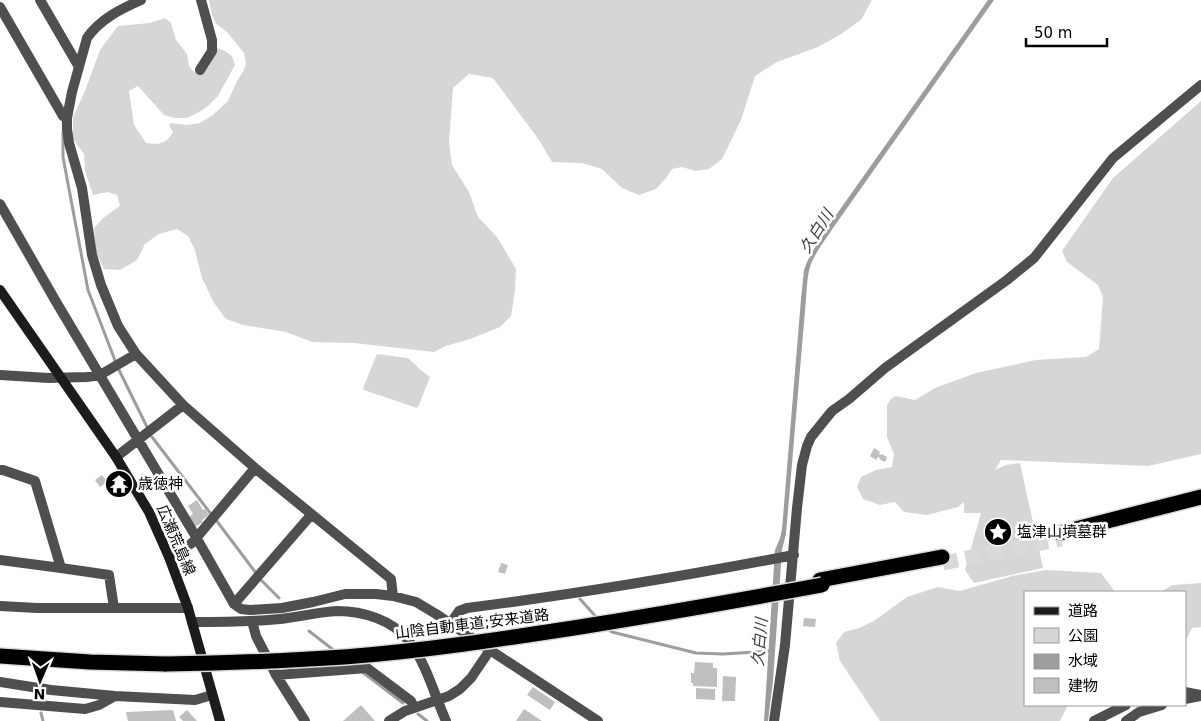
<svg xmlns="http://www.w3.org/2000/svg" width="1201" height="721" viewBox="0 0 1201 721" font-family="'DejaVu Sans','Noto Sans JP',sans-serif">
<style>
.green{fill:#d6d6d6}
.water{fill:#9d9d9d}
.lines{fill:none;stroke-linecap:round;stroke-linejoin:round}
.stream{stroke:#9d9d9d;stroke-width:3}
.building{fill:#bfbfbf}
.motorway-tunnel{stroke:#d9d9d9;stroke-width:15;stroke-dasharray:15 8;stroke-linecap:butt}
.motorway-casing{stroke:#dbdbdb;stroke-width:18}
.minor{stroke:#4f4f4f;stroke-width:10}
.tertiary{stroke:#4f4f4f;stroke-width:10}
.secondary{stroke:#1c1c1c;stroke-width:10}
.motorway{stroke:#000;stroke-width:15}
.motorway-bridge-casing{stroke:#dbdbdb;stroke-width:18;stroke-linecap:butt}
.motorway-bridge{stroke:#000;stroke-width:15}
.labels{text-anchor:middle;stroke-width:5;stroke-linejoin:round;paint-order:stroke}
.poi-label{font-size:15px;fill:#000;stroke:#fff;text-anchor:start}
.street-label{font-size:15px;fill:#000;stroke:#fff}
.water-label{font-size:16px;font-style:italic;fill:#3e3e3e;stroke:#fff}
</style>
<rect width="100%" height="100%" fill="#fff"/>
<path class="green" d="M209,0H872L861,20L841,34L818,47L777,62L755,76L741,120L722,159L709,169L696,171L682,167L672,169L666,178L656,189L639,195L622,188L602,169L582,163L552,162L539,140L493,78L469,74L453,88L449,142L452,165L469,192L478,217L497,237L516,269L515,291L511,316L500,327L470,339L446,346L434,352L354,343L312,342L286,332L243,325L226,319L214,303L202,278L195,250L188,236L177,229L159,234L145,244L137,260L120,270L104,269L96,252L94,228L103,218L120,206L117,195L108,192L93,195L85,171L84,154L73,139V117L85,91L100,50L118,26L150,23L165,18L171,23L176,40L187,54L189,66L194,72L201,75L209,66L213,55L217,48L225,51L232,56L235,65L218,96L208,106L199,112L187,118H175L164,115L138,86L129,91L134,125L146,143C159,145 166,144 173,132L169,125L170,123L187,125L200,123L213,115L228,101L236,83L244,70L246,63L244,53L227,32L216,24L212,15Z
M1201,101V454L1148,466L1001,460L995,470L1006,465L1020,463L1043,568L974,583L965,570L981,513H964V502L958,507L927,515L904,512L895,502L880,505L863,499L857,487L861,477L876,470L892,467L894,454L887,437V405L891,399L896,396L915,400L935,388L976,373L1036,360L1086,357L1099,349L1103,297L1098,285L1067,262L1062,251L1113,178Z
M377,354L408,358L422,371L430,377L419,405L417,408L364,390L363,388Z
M1046,570L1101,573L1115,592H1025V705H1068L1060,721H880L840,661L836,643L844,632L859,628L874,621L907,597L938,587L960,591L1012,576Z
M1201,583V627L1192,628L1185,642V592H1161L1172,585Z"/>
<path class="water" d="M988,0H994L833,228C826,239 816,251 811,264C807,275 807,288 806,299L786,534L782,550L773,681L768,721H764L775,550L780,538L782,529L801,299L804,270L807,262L814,249L829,225Z"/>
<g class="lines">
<path class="stream" d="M63,132V157L88,290L116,363
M118,368L148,429
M152,437L211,514
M216,520L256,573
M261,580L279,598
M580,599L598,619
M605,627L612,632L696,653L723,654L771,651
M309,631L336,652
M361,671L403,703
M41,713L43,721
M418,714L427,721"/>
</g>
<path class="building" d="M874,448L880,452L879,454L881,455L882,454L887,457L885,462L879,459L880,458L878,457L876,460L870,456Z
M102,475L107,482L100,487L95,480Z
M119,479L124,485L118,489L114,483Z
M197,500L203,510L205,509L209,515L202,520L203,522L195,527L189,517L193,514L188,506Z
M501,563L508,565L505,574L498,572Z
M804,618L816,619L815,627L803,626Z
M695,662L713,663V668H717V687L693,686V683H691V673H694Z
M723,676L736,677L735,701H722Z
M533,687L555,702L550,710L527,695Z
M696,688L715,689V700L696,699Z
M361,705L375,721H343Z
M524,709L542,721H516Z
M173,710L176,721H128L126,712Z
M187,710L197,721H183L179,717Z"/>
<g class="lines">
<path class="motorway-tunnel" d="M943,563L1061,539"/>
<defs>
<path id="motorway" d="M1060,533L1201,497
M820,580L942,557
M0,656L90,662L166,664"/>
</defs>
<use href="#motorway" class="motorway-casing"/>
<path class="minor" d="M40,0L79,67
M141,0C121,9 100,19 87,38L72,92L67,118V129L69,143L82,188L92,255L101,285L118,326L136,354L183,405L255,468L391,579L393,596
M0,7L63,116L67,118
M200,70L212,51V40L201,0
M0,204L55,300L196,537L234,604L241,609L250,610L282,608L313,602L345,594H376L393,596L416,602L436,614L490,650L598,721
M0,375L49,378L87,377L100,375L136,354
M116,457L183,405
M0,470H3L35,481L61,568
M169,557L176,554L192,543L255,468
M0,560L61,568L109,575L114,608
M234,604L311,515
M0,606L37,608H188
M252,621L256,636L276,675L305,721
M450,624L459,611L467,608C577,594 685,576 794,555
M276,675L367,668L411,701L414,708
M0,682L51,690L115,696L195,700L212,695
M1185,692L1201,695
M0,702L85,709L99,705L115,696
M389,721L405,711L449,696L460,689L471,678L490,650
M774,721L785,645L797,508L802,465L807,446L811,437L832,411L849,399L885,368L1007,280L1034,258L1113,158L1201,85
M1094,721L1126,705"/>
<path class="tertiary" d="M192,622C221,622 251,622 280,619C299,617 318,612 337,611C363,611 393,620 409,641C427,665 434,694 446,721
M1185,699L1201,696
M1126,721L1139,712L1162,705"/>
<path class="secondary" d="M0,290L116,457L149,512L169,557L188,608L220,721"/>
<use href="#motorway" class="motorway"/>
<defs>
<path id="motorway-bridge" d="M166,664C225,663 284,661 344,657C423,651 502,639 580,627C661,614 741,600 822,585"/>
</defs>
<use href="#motorway-bridge" class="motorway-bridge-casing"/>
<use href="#motorway-bridge" class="motorway-bridge"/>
</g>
<defs>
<symbol id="temple-disc" viewBox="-11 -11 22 22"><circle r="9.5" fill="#000" stroke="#fff"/><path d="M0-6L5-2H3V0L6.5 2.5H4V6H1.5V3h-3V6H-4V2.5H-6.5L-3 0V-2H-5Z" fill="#fff"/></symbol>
<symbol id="sight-disc" viewBox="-11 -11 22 22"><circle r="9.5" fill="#000" stroke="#fff"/><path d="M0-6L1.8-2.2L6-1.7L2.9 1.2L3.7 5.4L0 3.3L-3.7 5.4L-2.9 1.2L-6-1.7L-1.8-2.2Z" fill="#fff"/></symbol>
</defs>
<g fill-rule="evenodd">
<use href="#temple-disc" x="103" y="468" width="32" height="32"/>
<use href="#sight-disc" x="982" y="516" width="32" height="32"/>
</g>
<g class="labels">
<g class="poi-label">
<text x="138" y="489">歳徳神</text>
<text x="1017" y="537">塩津山墳墓群</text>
</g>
<g class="street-label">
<text transform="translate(176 540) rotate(67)" y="5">広瀬荒島線</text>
<text transform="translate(472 624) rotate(-7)" y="5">山陰自動車道;安来道路</text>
</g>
<g class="water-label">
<text transform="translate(816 231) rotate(-58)" y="6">久白川</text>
<text transform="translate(759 642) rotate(-85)" y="6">久白川</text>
</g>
</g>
<rect x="1024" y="591" width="162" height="115" fill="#ffffff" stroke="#999999"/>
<rect x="1034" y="607" width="25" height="8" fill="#1c1c1c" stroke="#999999"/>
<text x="1068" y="616" font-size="15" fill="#000000">道路</text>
<rect x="1034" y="628" width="25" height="15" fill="#d6d6d6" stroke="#999999"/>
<text x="1068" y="641" font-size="15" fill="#000000">公園</text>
<rect x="1034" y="654" width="25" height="15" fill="#9d9d9d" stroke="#999999"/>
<text x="1068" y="666" font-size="15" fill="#000000">水域</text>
<rect x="1034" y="678" width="25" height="15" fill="#bfbfbf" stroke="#999999"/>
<text x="1068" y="691" font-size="15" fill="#000000">建物</text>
<g transform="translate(40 681) rotate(182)" stroke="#ffffff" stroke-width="4" paint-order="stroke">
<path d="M0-4L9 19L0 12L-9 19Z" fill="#000000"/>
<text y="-8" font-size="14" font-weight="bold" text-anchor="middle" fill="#000000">N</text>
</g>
<path d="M1026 38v8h81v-8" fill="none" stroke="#000000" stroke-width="2.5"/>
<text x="1034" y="38" font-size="15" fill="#000000" stroke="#ffffff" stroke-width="4" paint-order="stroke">50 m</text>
</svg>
